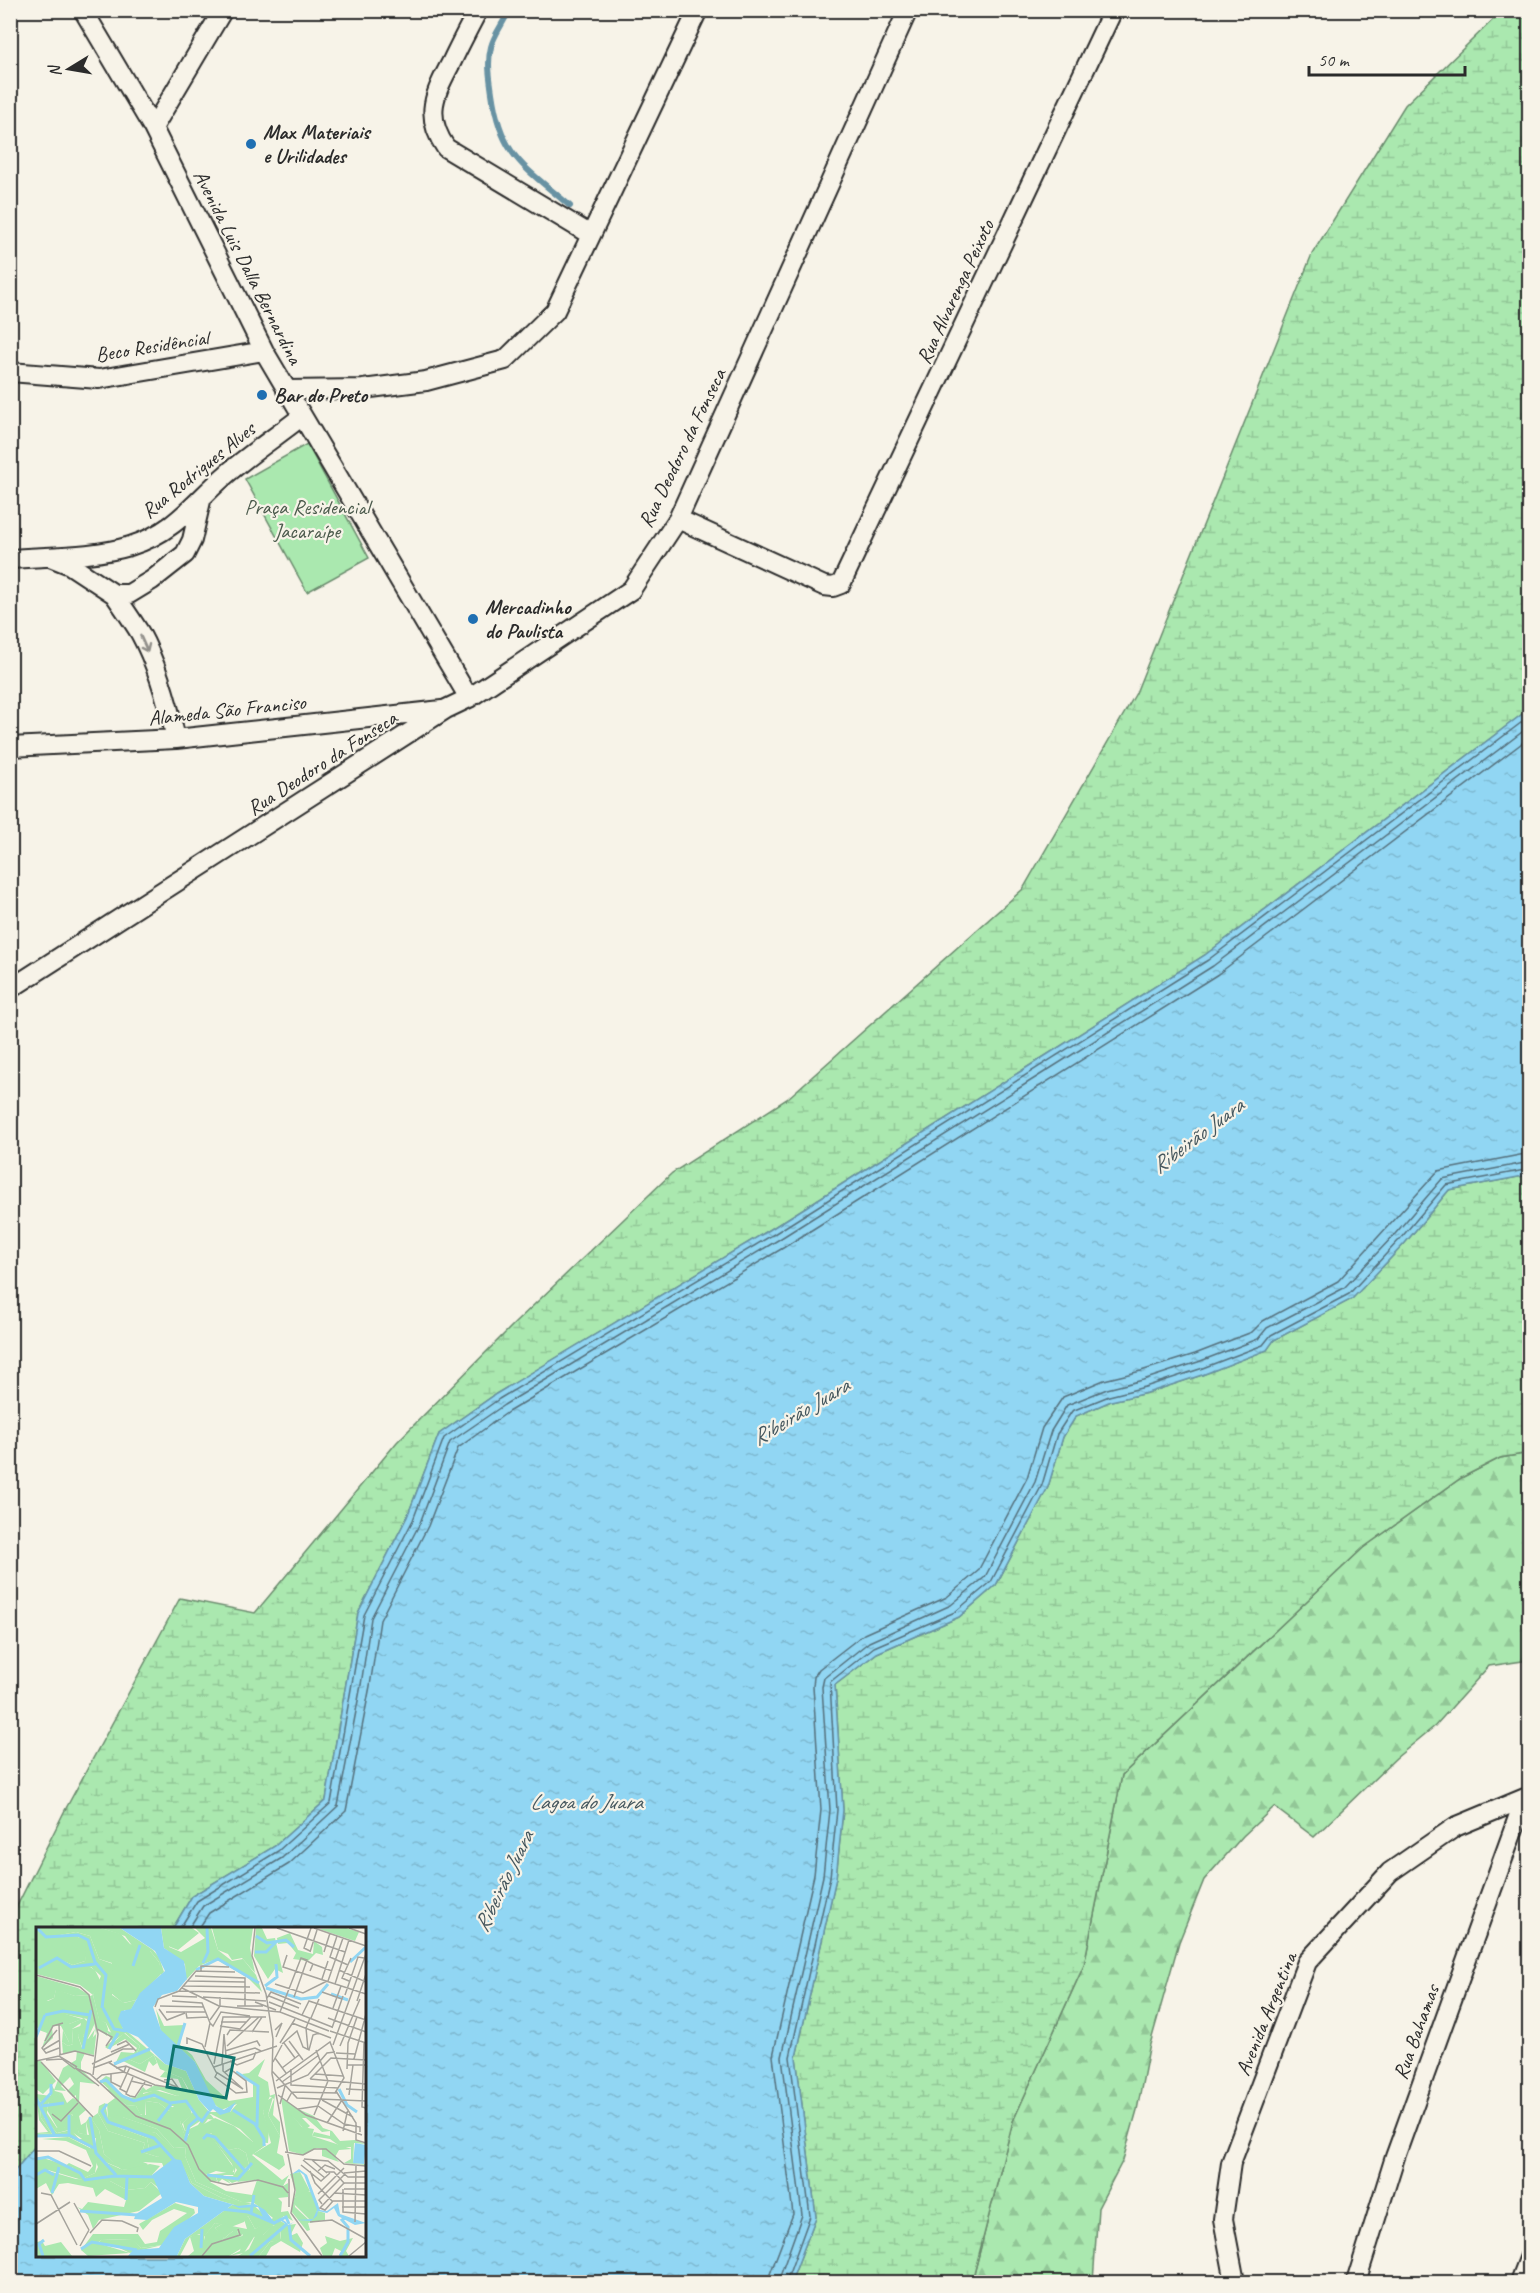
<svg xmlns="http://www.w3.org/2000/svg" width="1540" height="2293" viewBox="0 0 1540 2293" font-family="Caveat,sans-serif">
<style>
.forest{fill:url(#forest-firs);stroke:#6a8a6d;stroke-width:1.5}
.wetland{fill:url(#wetland-marsh);stroke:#6a8a6d;stroke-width:1.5}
.park{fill:#aae8af;stroke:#6a8a6d;stroke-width:1.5}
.water{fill:url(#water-ripples);stroke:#6892a3;stroke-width:1.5}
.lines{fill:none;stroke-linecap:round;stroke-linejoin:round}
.shore{stroke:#546f7b;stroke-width:1.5}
.stream{stroke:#6892a3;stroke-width:6}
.street-casing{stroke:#2b2b2b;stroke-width:22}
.street{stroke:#f7f3e8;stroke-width:18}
.oneway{stroke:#918f8a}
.poi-dot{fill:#1f6fb2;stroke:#f7f3e8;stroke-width:2}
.labels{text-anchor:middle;stroke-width:4.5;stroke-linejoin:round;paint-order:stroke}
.poi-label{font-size:21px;font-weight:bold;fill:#2b2b2b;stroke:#f7f3e8;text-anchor:start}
.street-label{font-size:21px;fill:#2b2b2b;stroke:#f7f3e8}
.park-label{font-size:21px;fill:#4b5a4c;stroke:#f7f3e8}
.water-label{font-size:22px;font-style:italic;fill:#44565d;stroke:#f7f3e8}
.inset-river{fill:none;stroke:#91d6f3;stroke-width:3}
.inset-road{fill:none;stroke:#a5a39c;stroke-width:1.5}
.view{fill:#0f766e;fill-opacity:0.15;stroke:#0f766e;stroke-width:3}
.inset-edge{fill:none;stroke:#2b2b2b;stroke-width:3}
</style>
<defs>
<pattern id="forest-firs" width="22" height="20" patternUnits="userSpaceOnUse" patternTransform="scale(1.5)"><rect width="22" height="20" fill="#aae8af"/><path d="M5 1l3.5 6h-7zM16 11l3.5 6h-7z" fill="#92c797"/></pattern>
<pattern id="wetland-marsh" width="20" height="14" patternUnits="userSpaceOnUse" patternTransform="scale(1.5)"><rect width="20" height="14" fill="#aae8af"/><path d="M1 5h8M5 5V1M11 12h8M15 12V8" fill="none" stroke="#92c797"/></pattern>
<pattern id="water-ripples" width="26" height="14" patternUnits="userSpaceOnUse" patternTransform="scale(1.5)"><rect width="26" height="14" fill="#91d6f3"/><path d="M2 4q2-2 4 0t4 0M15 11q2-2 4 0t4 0" fill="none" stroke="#7db8d0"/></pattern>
</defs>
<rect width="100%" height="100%" fill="#f7f3e8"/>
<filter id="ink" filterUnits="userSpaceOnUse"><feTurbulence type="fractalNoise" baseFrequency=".0167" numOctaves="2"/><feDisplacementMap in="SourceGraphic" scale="12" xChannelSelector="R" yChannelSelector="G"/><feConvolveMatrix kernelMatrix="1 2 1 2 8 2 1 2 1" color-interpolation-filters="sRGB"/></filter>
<g filter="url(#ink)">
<path class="forest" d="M1529,1453V1660L1489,1666L1435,1726L1396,1758L1314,1837L1274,1807L1243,1836L1204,1880L1179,1942L1149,2048L1137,2110L1123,2160L1098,2208L1093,2282H972L1013,2121L1084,1965L1122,1775L1363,1548L1461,1478L1500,1458Z"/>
<path class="wetland" d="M1502,11H1529V709L1205,955L771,1229L496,1394L439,1434L407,1517L358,1613L326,1800L275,1846L192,1896L173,1928H38L37,2144L11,2175L10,1920L64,1812L180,1598L255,1613L397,1442L515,1323L672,1173L787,1099L1023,889L1136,693L1312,254L1405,105Z
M1529,1175V1453L1500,1458L1461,1478L1363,1548L1122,1775L1084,1965L1013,2121L972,2282H791L816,2217L796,2057L836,1878L843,1810L835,1685L877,1653L959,1617L996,1585L1048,1487L1063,1437L1076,1416L1111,1401L1147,1393L1202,1375L1267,1350L1274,1340L1352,1299L1405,1243L1449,1190Z"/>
<path class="park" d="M307,444L369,558L307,592L245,479Z"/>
<path class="water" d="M1529,709V1175L1449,1190L1405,1243L1352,1299L1274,1340L1267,1350L1202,1375L1147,1393L1111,1401L1076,1416L1063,1437L1048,1487L996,1585L959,1617L877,1653L835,1685L843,1810L836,1878L796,2057L816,2217L791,2282H11V2175L37,2144L38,2256H364V1928H173L192,1896L275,1846L326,1800L358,1613L407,1517L439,1434L496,1394L771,1229L1205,955Z"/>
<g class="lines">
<path class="shore" d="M180,1928L197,1901L278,1851L331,1803L364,1615L413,1520L444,1438L499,1399L774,1234L1208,960L1530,716
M189,1928L203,1906L282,1858L338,1806L361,1685L371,1618L420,1523L450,1442L504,1405L778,1240L1213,966L1530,726
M199,1928L209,1913L289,1864L346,1811L370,1686L380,1620L428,1526L458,1448L508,1412L783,1248L1218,974L1530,737
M769,2282L770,2274L793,2214L773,2056L814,1875L821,1810L813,1686L814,1677L819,1669L864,1634L947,1597L978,1571L1027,1478L1042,1428L1063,1397L1104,1380L1141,1371L1195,1354L1252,1332L1263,1321L1338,1281L1438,1171L1530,1153
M778,2282L802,2215L782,2057L823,1876L830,1810L822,1687L824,1678L869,1642L951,1605L985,1577L1035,1482L1051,1431L1067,1405L1107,1389L1143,1380L1198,1362L1258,1339L1267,1328L1344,1288L1395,1234L1442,1179L1530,1162
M786,2282L810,2216L790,2057L830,1877L837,1810L830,1682L874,1647L955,1612L991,1582L1042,1485L1057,1434L1072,1411L1109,1396L1145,1387L1200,1369L1263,1345L1271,1335L1349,1294L1400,1239L1446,1185L1530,1169"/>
<path class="stream" d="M509,10C504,23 494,34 491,47C487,63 490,78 492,93C501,157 524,166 570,206"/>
<defs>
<path id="street" d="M83,10L153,128L264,351L469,698
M478,10C469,27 460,44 452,61C435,93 423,115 446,148L591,235
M153,128L223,10
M10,372L99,379L264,351
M286,390L363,389L426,381L505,360L555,311L698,10
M678,519L824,586L833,587L841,584L1113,10
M50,557L70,565L114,594H129L152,580L185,554L192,540L201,501
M10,559C48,556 94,557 130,546C176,532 194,502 228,473C251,453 277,436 301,417
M114,594C123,607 132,620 140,633C158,666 168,703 176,739
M10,747L176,739L442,710
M10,989L446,709L469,698L631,590L678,519L908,10
M1235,2282L1223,2219L1231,2163L1307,1962L1390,1872L1455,1827L1525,1798L1530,1800
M1356,2282L1395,2157L1525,1798
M1520,2282L1530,2256"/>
</defs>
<use href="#street" class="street-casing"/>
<use href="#street" class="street"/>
</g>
<defs><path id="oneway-shaft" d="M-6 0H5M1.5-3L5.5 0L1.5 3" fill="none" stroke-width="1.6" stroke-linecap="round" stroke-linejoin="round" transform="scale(1.5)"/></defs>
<use class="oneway" href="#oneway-shaft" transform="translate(144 644) rotate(66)"/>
</g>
<g class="poi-dot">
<circle cx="251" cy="144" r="6"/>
<circle cx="262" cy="395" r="6"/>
<circle cx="473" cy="619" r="6"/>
</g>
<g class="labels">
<g class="poi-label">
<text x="263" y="139">Max Materiais<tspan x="263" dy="24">e Urilidades</tspan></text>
<text x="274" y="402">Bar do Preto</text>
<text x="485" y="614">Mercadinho<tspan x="485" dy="24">do Paulista</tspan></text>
</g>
<g class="street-label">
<text transform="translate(248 267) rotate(63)" y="7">Avenida Luis Dalla Bernardina</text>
<text transform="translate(955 292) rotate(-65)" y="7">Rua Alvarenga Peixoto</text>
<text transform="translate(152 346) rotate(-9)" y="7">Beco Residêncial</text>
<text transform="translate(682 448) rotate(-64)" y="7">Rua Deodoro da Fonseca</text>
<text transform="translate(198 470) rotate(-39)" y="7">Rua Rodrigues Alves</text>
<text transform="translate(227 710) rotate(-6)" y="7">Alameda São Franciso</text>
<text transform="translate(322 763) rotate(-33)" y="7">Rua Deodoro da Fonseca</text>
<text transform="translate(1266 2014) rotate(-68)" y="7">Avenida Argentina</text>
<text transform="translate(1416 2032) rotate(-70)" y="7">Rua Bahamas</text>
</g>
<g class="park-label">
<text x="307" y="514">Praça Residencial<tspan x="307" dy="24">Jacaraípe</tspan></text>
</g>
<g class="water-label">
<text transform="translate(1197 1135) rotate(-37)" y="8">Ribeirão Juara</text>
<text transform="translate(800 1411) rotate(-31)" y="8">Ribeirão Juara</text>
<text x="586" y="1809">Lagoa do Juara</text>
<text transform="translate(503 1881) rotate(-64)" y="8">Ribeirão Juara</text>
</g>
</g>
<g transform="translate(36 1927)">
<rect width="330" height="330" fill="#f7f3e8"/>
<path d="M310,1L323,5L319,14L283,2ZM254,6L262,23L277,27L278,14L286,20L287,28L280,26L272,34L257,32L260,26L252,16L242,17L241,11ZM57,68L63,92L70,96L72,102L71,109L61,101L58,128L49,126L45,135V142L60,157L44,155L43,176L50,183L43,189L45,198L50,195L51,208L43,206L36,187L28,202H22L11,183L13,173L26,166L31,176L37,171L40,173V168L37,170L31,164L38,157L34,150L25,159L30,164L18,163L27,141L40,133L41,124L27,127L26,115L32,119L37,117L36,102L47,98L42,109L46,121L60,107L54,69ZM23,85L46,92L33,97V115L25,99H16L17,111L6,121L11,106L3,103L14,87ZM4,133L20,154L7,167L0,162V134ZM70,162L77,163L90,178L100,179L105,188H110V174L123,176L133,184L138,179H154L153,187L144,195L150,212L155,204L179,191L198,199L217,215L224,213L230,218L216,228L246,253L253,248L247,259L252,256V270L242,271L246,275L245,285L252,284L257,294L248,289L243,293L251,298L260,297L254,309L261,306L267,316L264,325L245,314L235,320L230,329H223L234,315L245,312L244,302L237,298L227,308L218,310L208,326L193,329L204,324L207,307L204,310L201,304H197L186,313L188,310L179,301L186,297L211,302L208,292L212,289L219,302L237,291L217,275L208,276L160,255L149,229L150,220L138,221L121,202L86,190L72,191L71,177L79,171ZM175,206L193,223L202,221L210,226L214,242L201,255L221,253L216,268L190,264L174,255L181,254L180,249L170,248L180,244L196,247L198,241L176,210L166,211ZM239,167L237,188L244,195V209L232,188L238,172L233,169ZM245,171L262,182L256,188L266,200L278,202L276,209L316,222L303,223L299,230L303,235L286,229V222L281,221L268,228L253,224ZM62,186L72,204L109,216L106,225L122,230L124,227L134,236L128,241L126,236L107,235L112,237L107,241L86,243L68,227L63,203L55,191ZM264,245L274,264L258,271L259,280L274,294L282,284L289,286V293L272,296L274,303L271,304L255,284L260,264L254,247ZM160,307L168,309L171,322L168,329H152L158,324L154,310ZM289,309L304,314L317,311L310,324L313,329H304L305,324L299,321L296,329H287L284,321L291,316Z" fill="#aae8af" fill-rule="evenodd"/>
<path d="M0,1H65L85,7L94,17L114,24L123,35L126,46L100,73L87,76L75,66L76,36L63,32L54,9L40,5L13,10L39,9L50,13L52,19L49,34L37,38L25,33L44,45L54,40L59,43L65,55L57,68L44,58L0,47ZM130,1H156L163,6L142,23L132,19ZM176,1H217L214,21L219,46L206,31L196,33L192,27L182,23ZM220,1H226L231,12L239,11L247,46L239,42L232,52L218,29ZM0,49L42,61L53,68L39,69L20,63L18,71L8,75L0,71ZM48,91L53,97L47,109L52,112L59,102L55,117L46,120L42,109L45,96L36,102L37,117L32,119L26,115L27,103L33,115V97ZM70,103L78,107L79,114L88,106L104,119L100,128H90L92,132L104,137L118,128L121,136L117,139L113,134L109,145L87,134L78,139L85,125L98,126L101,121L89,112L72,122L69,120L76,114ZM129,144L146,151L153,165L141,169L124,163L107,166L108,172L122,170L139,182L133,184L123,176L110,174L109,189L104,187L100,179L90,178L64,154L70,149L75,151L74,157L91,171L100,170L107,160L110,163L119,158L147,164L142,152L124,150ZM15,157L19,164L26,166L12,176L11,186L21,201H28L34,187L39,190L43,206L53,208L50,195L54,189L63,203L68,227L86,242L67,234L60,224V211L49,214L33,203L21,206L8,191V179L3,173L5,191L16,207L0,206L12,205L3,193L0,167L15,169ZM237,170L232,188L244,209L241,226L247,229L249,238L243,243L217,227L235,216L227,185L230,174ZM69,176L72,191L81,188L121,202L138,221L150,220L149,229L160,255L208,276L186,271L156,256L143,228L120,206L79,199L111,211L113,222L124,227L122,230L106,225L109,216L72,204L62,186L63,179ZM154,181L156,187L146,197L149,204L162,198L169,188H175L179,193L172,192L166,200L151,208L150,213L144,195ZM262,182L278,189L287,201L296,204L304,214L319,213L330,217L318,216L317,236L329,237L330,226V238L308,236L315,232V220H305L294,212L276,209L278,205L294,209V204L286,205L270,191H266L274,199L269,203L254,187ZM173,206L181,208L193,223L202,221L210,226L213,238L208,242L182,216L200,239L198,248H187L195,257L186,252L182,256L180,249L170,248L198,245L196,237L176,211H166ZM32,210L56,222L61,234L59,246L48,251L36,240H28L33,236L52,245L57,239L50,223L30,214L6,212ZM9,243L40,252L74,254L91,263L109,261L115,255L126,266L103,284L63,293L57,302L52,288L41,280L46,282L52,275L88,280L90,273L69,262L60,270L57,261L32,256L23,257L16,268L10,256L0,262V248ZM139,276L158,282L159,286L126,318L105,321L96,313L67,312L61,316L94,326L52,329L45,323L57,307H102L109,317L121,315L124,304L151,286L138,282L116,293L107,303L103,297ZM179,296L186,297L179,301L189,309L186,313L197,304H201L204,310L213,305L211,318L193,329H168L169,308ZM6,314L9,319L25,315L36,329H0V315Z" fill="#aae8af"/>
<path d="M65,1H84L117,23L123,30L128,45L125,48L123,35L114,24H100L89,9ZM125,1H130L133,8V20L145,25L169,11L159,1H175L182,23L196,34L207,32L220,48L226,65L212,51L180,32L163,39L150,53L149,37L128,21ZM40,5L54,9L63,32L77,37L76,68L88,76L100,73L95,83H88L86,100L129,137L150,144L163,173L173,185H194L201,177L185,183L174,173L159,135L125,105L120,82L128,99L148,98L144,118L156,128L170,153L193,174L217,170V157L206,147L213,146L229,132L222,149L232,155L234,169L227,185L233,203L232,216L217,215L204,202L175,187L149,204L147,196L157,185L154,179H134L121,170L106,173L107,167L119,163L141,169L153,163L146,151L124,142L118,128L104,137L92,132L89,128H100L104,119L89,106L79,113L70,96L63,93L57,68L65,49L55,40L45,46L36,43L25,33L37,38L49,34L50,15L42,10H13ZM20,62L39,69L53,68L59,96L51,113L47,109L51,92L23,86L14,87L12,96L3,103L0,99V71L12,74L18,71ZM3,173L8,179V191L21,206L35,203L43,212L59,211L60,224L67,234L87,243L114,237L124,239L116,248L124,262L115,255L109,261L91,263L74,254L53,255L12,243L0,248V231L4,230L36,240L48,251L59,246L62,240L54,220L32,210L0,209V206L16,207L5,191ZM89,198L120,206L144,228L156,256L186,271L218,277L202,279L168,269L154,256L144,233L131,236L113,222L111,211L79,199ZM181,214L208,242L214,241L208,252L196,256L185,249H197L201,243ZM270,264L276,265L282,277L280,290L274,293L258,277V271ZM196,278H217L236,294L219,302L212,289L208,295L195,300L179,296L168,310L163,307L154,310L144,329H141L149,312ZM236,298L243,300L245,313L234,315L223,329H202L213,322L220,307L227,308ZM66,312L97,313L105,321L126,318L94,326L79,319L61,317Z" fill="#aae8af"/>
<path d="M84,1H125L128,21L148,34L151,52L141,64L126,68L117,80L125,103L159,135L180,179L188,183L200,175L194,185L184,188L177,182L174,185L163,173L150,144L129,137L102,110L88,104L82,92L85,84L95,82L104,66L129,44L119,24ZM319,216L330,218L328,237L317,236ZM137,232L145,233L154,256L168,269L202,279L219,277L229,283L238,295L244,291L250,295L252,298L258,295L252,299L244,293L238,296L227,290L222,280L203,281L196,278L149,312L141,329H92L97,323L123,321L138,300L162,286V280L140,275L111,293L98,292L100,287L126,271L116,248ZM263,242L271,248L284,283L291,284L302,276L304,287L330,296L319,298L302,289L298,281L291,286L282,284L281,289L275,294L260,293L277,292L281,283L268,248L264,245L256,247Z" fill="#91d6f3"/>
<path class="inset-river" d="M1,1L10,10L42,8L52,13L59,35L70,48L66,81M220,9L231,16L250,13L258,20M219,25H230L240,15M314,35L330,20M167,36L172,25L171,1M97,39L104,18M3,41L21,31L35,40L59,37M160,43L182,32L223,56M229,59L241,50L240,37M230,61L265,72L281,70L292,57M295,67L312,73M67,81L78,102L90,104M9,88L27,84L54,88M0,110L9,88M47,122L55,83M73,122L82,106M141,122L149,96M78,137L114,122M200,145L222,159L221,199M64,155L70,153L86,169L98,174L118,168L134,176L150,174L162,191M303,162L311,178L321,185M0,171L19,209M5,177L15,166V157M71,177L66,184L72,195L118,211L139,234M6,179L28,176M197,183L219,197L228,212V219M54,190L60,226L80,248M122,194L135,177M33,208V188M0,209L33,208L58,221M167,212L171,208L179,210L210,245M149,214L153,199L162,191L166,194L173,184M105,225L125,218M0,232L12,230L44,246L49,253L78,249L118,250M0,248L9,243L18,248M171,248L202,252L216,236M16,266L23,240M90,273L91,251M185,282L212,285L238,296L250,290L253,297M44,284L101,288M215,286L218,268M253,298L255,313L274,329M165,321L166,302M45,322L56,315L101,323M7,329L3,317L8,313M214,329L251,297M304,329L312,315V300L306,293L310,290"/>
<path class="inset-road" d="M219,1L216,29L230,67L237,112L236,147L259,263L255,286L286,329M241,1L309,25M278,1L330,19M313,1L330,7M301,9L294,30L312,38M274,24L268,21L275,1M274,25L281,3M288,25L294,6M251,28L247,40L330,67M303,43L330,55M165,44V39L193,40M274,44L277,37L296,44M0,48L44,60L53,68L62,107L57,148M159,49L209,51V79M286,52L292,34M152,54L209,55M292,54L307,11M313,54L306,51L315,31M239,57L267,66L291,54M299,57L313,13M148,59L214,60M146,61L183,79L244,85L293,104M143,64L224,66M286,65L306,72M309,68L322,30L328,31M136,69L161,70M233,69L263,81M167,70L230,74M258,70L271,33L265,31M231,71L235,65L265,77M136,74L166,76L174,96M321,74L330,47M219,75L240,83M233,75L296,100M124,79L168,80M201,79H227M119,80L122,72L143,64L160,44L199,45M297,81L305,59M123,82L131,93L149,86M130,85H170M244,85L265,31L277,37M150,86L151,91L172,90M266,88L273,74L330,93M275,91L283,72M292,91L330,105M174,93L184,79V70M185,95H210M174,96L177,99L185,85L214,89M256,96L295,111M23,97L24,127M184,99L204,102L215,90M296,101L307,69M61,102L76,110L70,119M21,103L6,121L10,126L23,121M239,103L246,96L240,110M294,104L330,116M216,105L226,90M191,108L194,103L233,105M9,114L17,99L27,96M253,114L267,133M328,115L326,180L330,181M244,116L259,92M248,116L259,131M151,117V111L166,117L180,145L207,162L187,144V137M246,117L261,104L267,120L273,123L277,108L283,106M81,118L90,114L100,124M297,118L330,27M191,119L223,90M304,119L324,72M169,120L174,96M7,123L24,113M272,123L270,101L274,91M189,124L221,114L224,119M75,125L94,117M300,126L319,127M23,128L39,124L58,129M239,131L250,146M318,132L330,87M10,133L26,132L39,142M0,134L23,129L41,140M194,134L201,138L217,132L220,125M5,135L57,190M72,135L88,145L90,139M237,135L246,118M56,137L87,122H98M178,137L187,90H230M186,137L188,107L190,129L219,121L225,124M311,138H330M178,140L241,119M57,141L76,134M80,141L90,139L143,161M246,141L263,128M255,142V158L302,161M311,142L312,116L321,90M236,144L261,171L330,174M75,146V155L85,160M181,146L179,150L200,166L211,165L210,154L194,142L189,145M279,147L307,149M97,150L90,167L94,169L99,170L109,155M274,152L295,131L330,133M274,152L330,157M60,153L66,148L88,145L119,158L143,162L136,152L128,153M95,154L116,159M240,154L294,115L308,151L299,166M246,155L283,128M63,159L39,141L54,147L100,189L134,202L152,218L163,242L175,254L192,258L222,253L247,260L252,266M241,161L272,148L291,126L299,125M310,162L330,163M300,164L320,196V213L330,216M90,165L84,162L94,140M242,168L270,188L326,208M313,168L317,138M286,173L317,190M251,174L256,165L301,166M244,177L249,159M262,182L282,179L308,197L324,200V205M16,187L25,194L42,176M278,188L292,154L280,123M291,196L306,173M307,204L312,182M0,224H23L55,239M249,225L267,228L278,222H290L308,237L330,239M268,232L292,234L312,250H330M267,233L289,251M276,233L291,246M265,238L285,254L294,246M274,244L279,256L296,274H330M282,244L289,238L299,242M290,245H298L308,256M308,246L330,244M308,256H330M307,262V285L330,287M308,262H330M5,266L15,268L41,318M298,266L330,268M282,267L308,241M297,274L289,283L284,281L308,256M38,276L53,303M286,277L283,273L309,247M253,280V252M306,280H330M274,295L296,293L330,312M319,295L320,238M0,297L34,275M54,306L66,293L86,294L102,301L101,305M44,319L53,303M166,329L176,317L204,308L202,302M313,329L330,315"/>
<path class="view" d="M138,119L198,131L190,171L131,160Z"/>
<rect width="330" height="330" class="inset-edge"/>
</g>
<rect width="1540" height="2293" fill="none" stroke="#f7f3e8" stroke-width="36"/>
<rect x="18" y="18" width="1504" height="2257" fill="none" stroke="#2b2b2b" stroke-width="2" filter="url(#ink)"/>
<g transform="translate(69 69) rotate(259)" stroke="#f7f3e8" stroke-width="4.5" paint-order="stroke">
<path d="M0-4.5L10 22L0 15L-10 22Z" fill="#2b2b2b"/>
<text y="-9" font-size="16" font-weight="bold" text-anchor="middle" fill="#2b2b2b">N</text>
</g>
<path d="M1309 66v9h156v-9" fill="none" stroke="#2b2b2b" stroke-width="3"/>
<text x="1318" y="66" font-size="18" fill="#2b2b2b" stroke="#f7f3e8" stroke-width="4.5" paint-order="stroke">50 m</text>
</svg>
